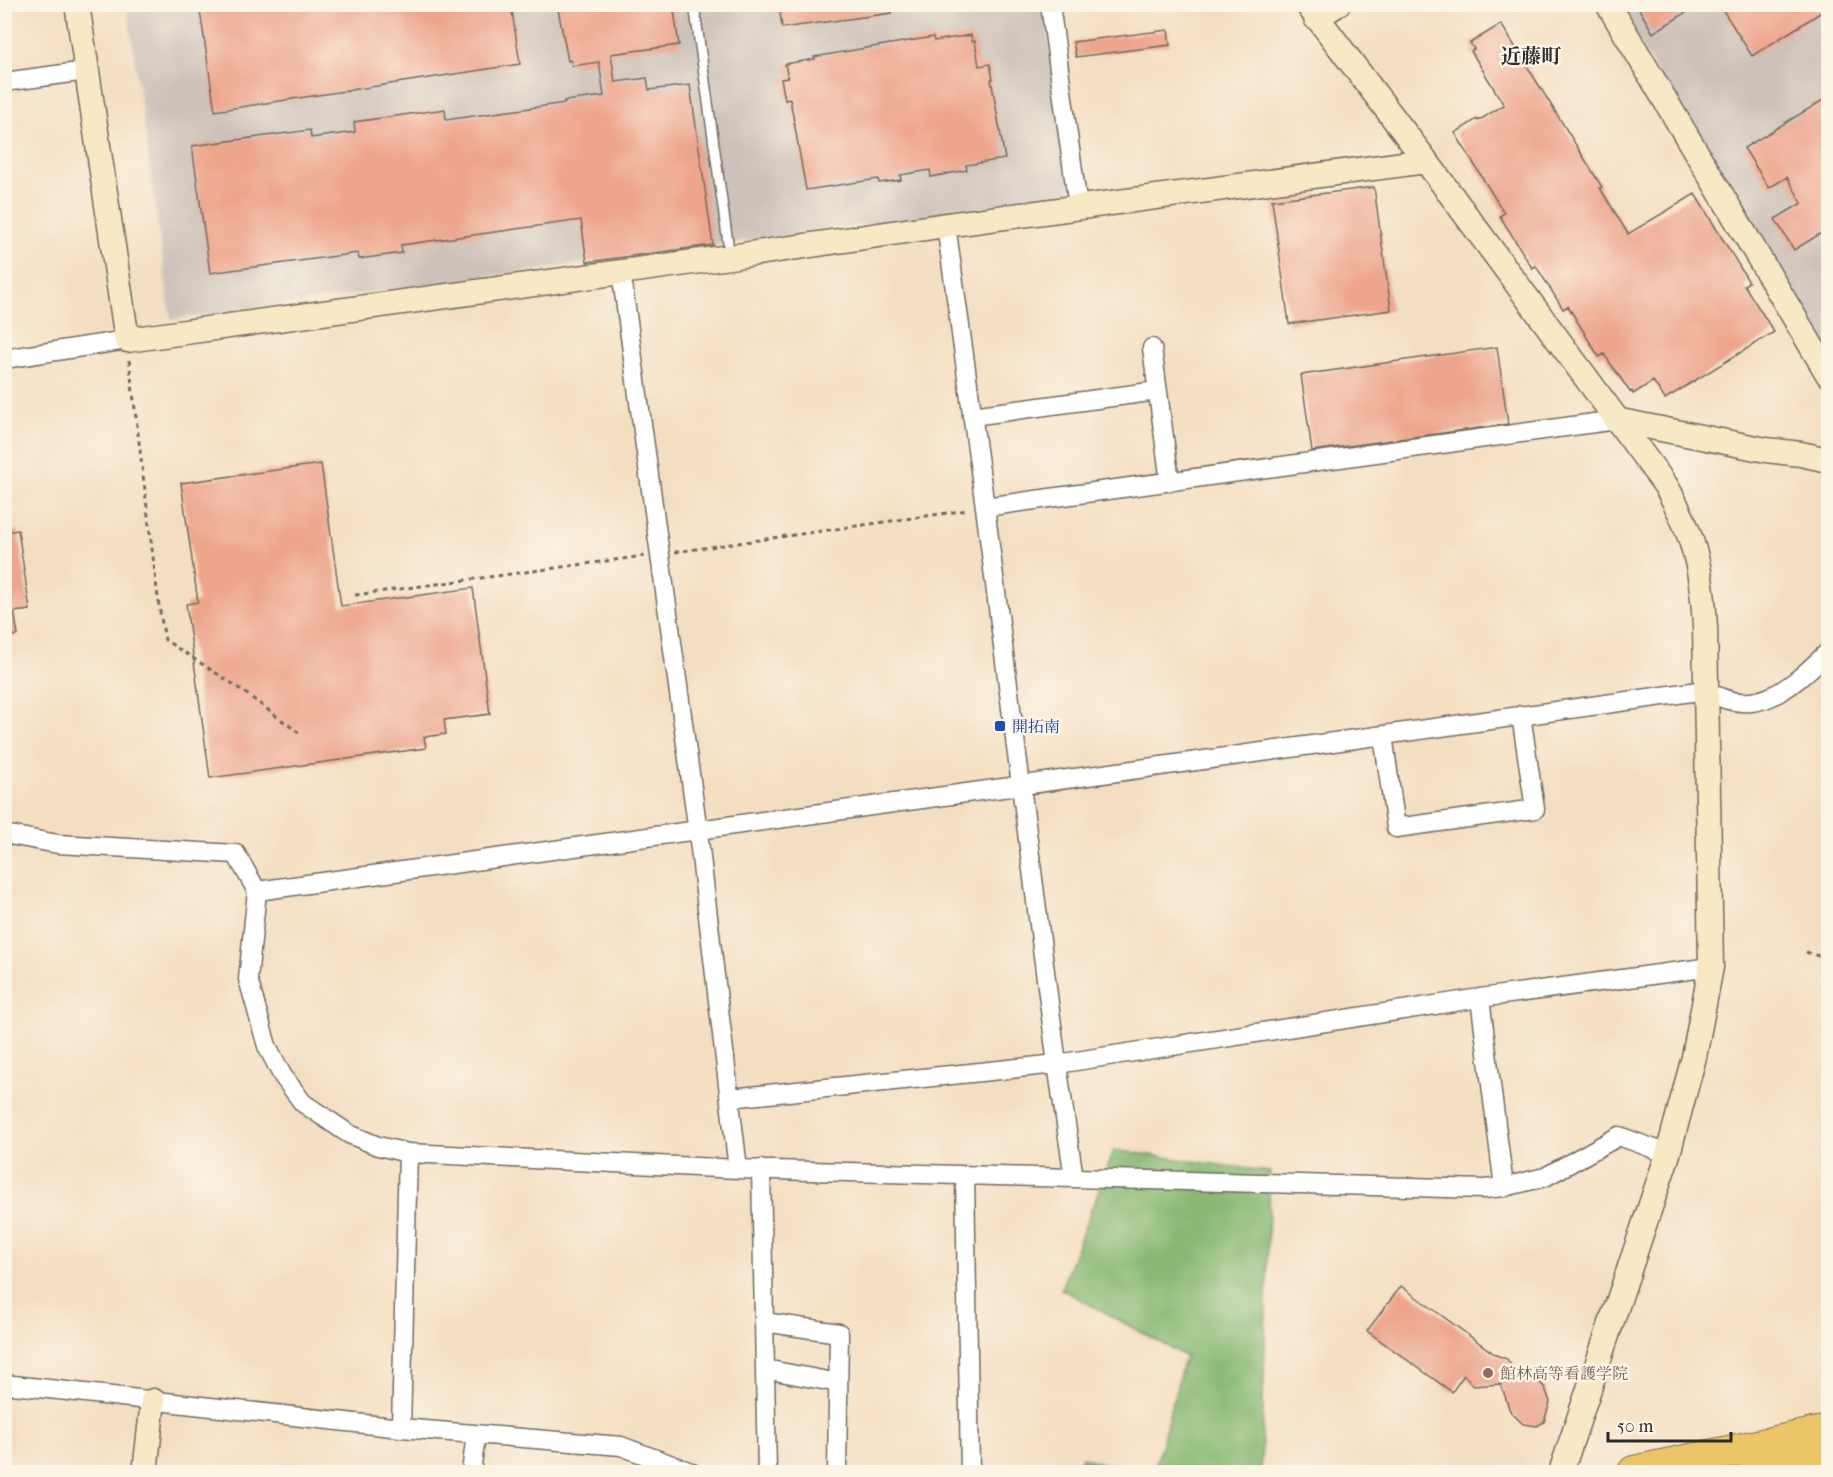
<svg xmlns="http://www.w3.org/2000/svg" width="1833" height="1477" viewBox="0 0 1833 1477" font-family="'IM FELL French Canon','Noto Serif JP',serif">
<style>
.industrial{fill:#cec1b9}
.forest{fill:#89ba74;stroke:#5a7250;stroke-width:1.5}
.building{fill:#eda58c}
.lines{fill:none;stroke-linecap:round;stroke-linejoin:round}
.lane-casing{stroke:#716a60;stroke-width:12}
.street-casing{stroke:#716a60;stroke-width:21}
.secondary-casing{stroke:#716a60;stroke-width:27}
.highway-casing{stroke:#716a60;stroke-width:34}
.path{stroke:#716a60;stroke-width:3;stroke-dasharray:4.5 4.5;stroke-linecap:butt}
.lane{stroke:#fff;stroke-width:9}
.street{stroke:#fff;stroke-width:18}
.secondary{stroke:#f8e8c3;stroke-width:24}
.highway{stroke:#edc569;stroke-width:32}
.transit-dot{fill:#1a4fb4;stroke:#fcf5e5;stroke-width:2}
.education-dot{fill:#8d6e63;stroke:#fcf5e5;stroke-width:2}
.labels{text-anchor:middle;stroke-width:5;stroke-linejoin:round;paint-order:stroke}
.transit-label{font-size:16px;fill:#164399;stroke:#fcf5e5;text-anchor:start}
.education-label{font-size:16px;fill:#785e54;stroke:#fcf5e5;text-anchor:start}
.quarter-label{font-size:20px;font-weight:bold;fill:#2b2b2b;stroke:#fcf5e5}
</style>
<rect width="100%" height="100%" fill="#fcf5e5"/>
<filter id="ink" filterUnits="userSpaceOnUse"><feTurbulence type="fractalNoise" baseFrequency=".0167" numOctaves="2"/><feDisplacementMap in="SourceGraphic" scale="12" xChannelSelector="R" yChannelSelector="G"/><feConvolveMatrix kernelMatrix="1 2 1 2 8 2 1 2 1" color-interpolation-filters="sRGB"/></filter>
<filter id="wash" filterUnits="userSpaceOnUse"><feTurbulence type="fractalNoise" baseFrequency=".008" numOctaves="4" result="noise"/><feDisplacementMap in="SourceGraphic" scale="24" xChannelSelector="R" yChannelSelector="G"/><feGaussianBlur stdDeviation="1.35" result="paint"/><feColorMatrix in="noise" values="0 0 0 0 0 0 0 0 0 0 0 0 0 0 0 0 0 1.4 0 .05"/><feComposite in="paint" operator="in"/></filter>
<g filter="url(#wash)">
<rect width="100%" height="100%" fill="#f4dec1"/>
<path class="industrial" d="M127,5H1044L1071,196L171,320Z
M1616,5H1828V356Z"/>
<path class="forest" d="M1114,1150L1270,1172L1261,1472H1154L1185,1356L1061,1289Z
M1082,1457L1126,1472H1076Z"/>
<g id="blocks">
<path class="building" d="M199,4H511L520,64L215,111Z
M557,4H673L679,45L611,54L615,82L647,78L649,90L690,85L713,245L587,262L581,220L401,245L402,253L359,259L358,253L210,273L192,146L310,130L311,138L355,132L354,122L445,109L446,120L565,103L564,101L604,96L599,62L572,66L571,60L568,61Z
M779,4H891L892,13L782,28Z
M1636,4H1700L1653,33Z
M1719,4H1828V8L1752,56Z
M1501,24L1602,187L1600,188L1628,234L1695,194L1749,282L1744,285L1774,332L1665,399L1653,381L1633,394L1632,391L1630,392L1604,354L1599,357L1568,306L1563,309L1536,266L1532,268L1500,216L1504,213L1455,133L1477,119L1478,121L1504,105L1471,51L1474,49L1470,43Z
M1168,30L1170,45L1076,57L1073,42Z
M971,35L972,41H975L979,66L990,64L993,79H991L1005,159L966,165L967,170L931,177L930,170L900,175L901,180L879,183L878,179L806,190L790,99L785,100L781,79L788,78L785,64L815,59L814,57L866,48L933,37L934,41Z
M1828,97V229L1794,250L1775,219L1802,203L1787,177L1769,188L1744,148Z
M1374,187L1391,310L1289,324L1272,200Z
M1497,347L1508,424L1312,451L1301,375Z
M321,464L341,606L473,588L490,714L444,720L446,734L424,737L426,748L210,778L186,604L198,602L181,483Z
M18,530L30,610L14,612L18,635L4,637V532Z
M1401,1286L1496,1355L1507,1359L1517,1374L1536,1379L1545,1388L1550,1402L1544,1422L1537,1426L1523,1424L1510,1411L1501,1384L1474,1386L1464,1375L1452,1392L1367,1331Z"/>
</g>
</g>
<g filter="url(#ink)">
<use href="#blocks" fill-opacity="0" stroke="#716a60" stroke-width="1.5"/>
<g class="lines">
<defs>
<path id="lane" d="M694,4L730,257"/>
<path id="street" d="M1050,4L1078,207
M4,82L86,71
M946,225L985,507L1057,1064L1074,1178
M621,271L698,832L738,1169
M1152,348L1170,482
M4,359L127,340
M972,416L1157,391
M985,507L1616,420
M1383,735L1396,828L1535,809L1521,715
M4,834L58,844L236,854L257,891L248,979L267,1046L282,1075L303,1103L349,1134L378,1146L408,1153L738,1169L1484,1189L1504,1187L1545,1177L1619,1136L1668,1154
M257,891C740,826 1223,757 1706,690C1757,722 1792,686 1828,652
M1480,998L1504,1187
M730,1098L1057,1064L1480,998L1711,967
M761,1169L767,1472
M965,1175L970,1472
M764,1322L839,1333L837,1472
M765,1369L838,1383
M4,1384L401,1428L621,1446L691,1472
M401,1428L408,1153
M471,1472L476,1435"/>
<path id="secondary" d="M77,4L127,340L730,257L946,225L1426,161
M1307,4L1426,161L1666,486C1695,537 1702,570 1705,627L1711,967L1694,1057L1668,1154L1561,1472
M1608,4L1828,374
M1316,18L1338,4
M1616,420L1766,450L1801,454L1828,460
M145,1472L153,1401"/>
<path id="highway" d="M1634,1472L1828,1431
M1754,1472L1828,1454"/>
</defs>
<use href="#lane" class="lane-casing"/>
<use href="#street" class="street-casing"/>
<use href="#secondary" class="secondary-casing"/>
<use href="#highway" class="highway-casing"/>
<path class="path" d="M129,360L159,606L165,640L233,684L302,735
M675,552L968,510
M355,595L644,556
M1806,952L1828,959"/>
<use href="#lane" class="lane"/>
<use href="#street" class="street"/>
<use href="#secondary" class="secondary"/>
<use href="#highway" class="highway"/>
</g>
</g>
<rect class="transit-dot" x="994" y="720" width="12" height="12" rx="3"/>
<circle class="education-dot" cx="1488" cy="1373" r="6"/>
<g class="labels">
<g class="transit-label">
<text x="1012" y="732">開拓南</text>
</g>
<g class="education-label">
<text x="1500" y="1379">館林高等看護学院</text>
</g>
<g class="quarter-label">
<text x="1531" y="63">近藤町</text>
</g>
</g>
<rect width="1833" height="1477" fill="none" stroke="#fcf5e5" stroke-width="24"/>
<path d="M1608 1432v9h123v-9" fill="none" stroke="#2b2b2b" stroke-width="3"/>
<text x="1617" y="1432" font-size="18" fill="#2b2b2b" stroke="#fcf5e5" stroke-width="4.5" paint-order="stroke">50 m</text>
</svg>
